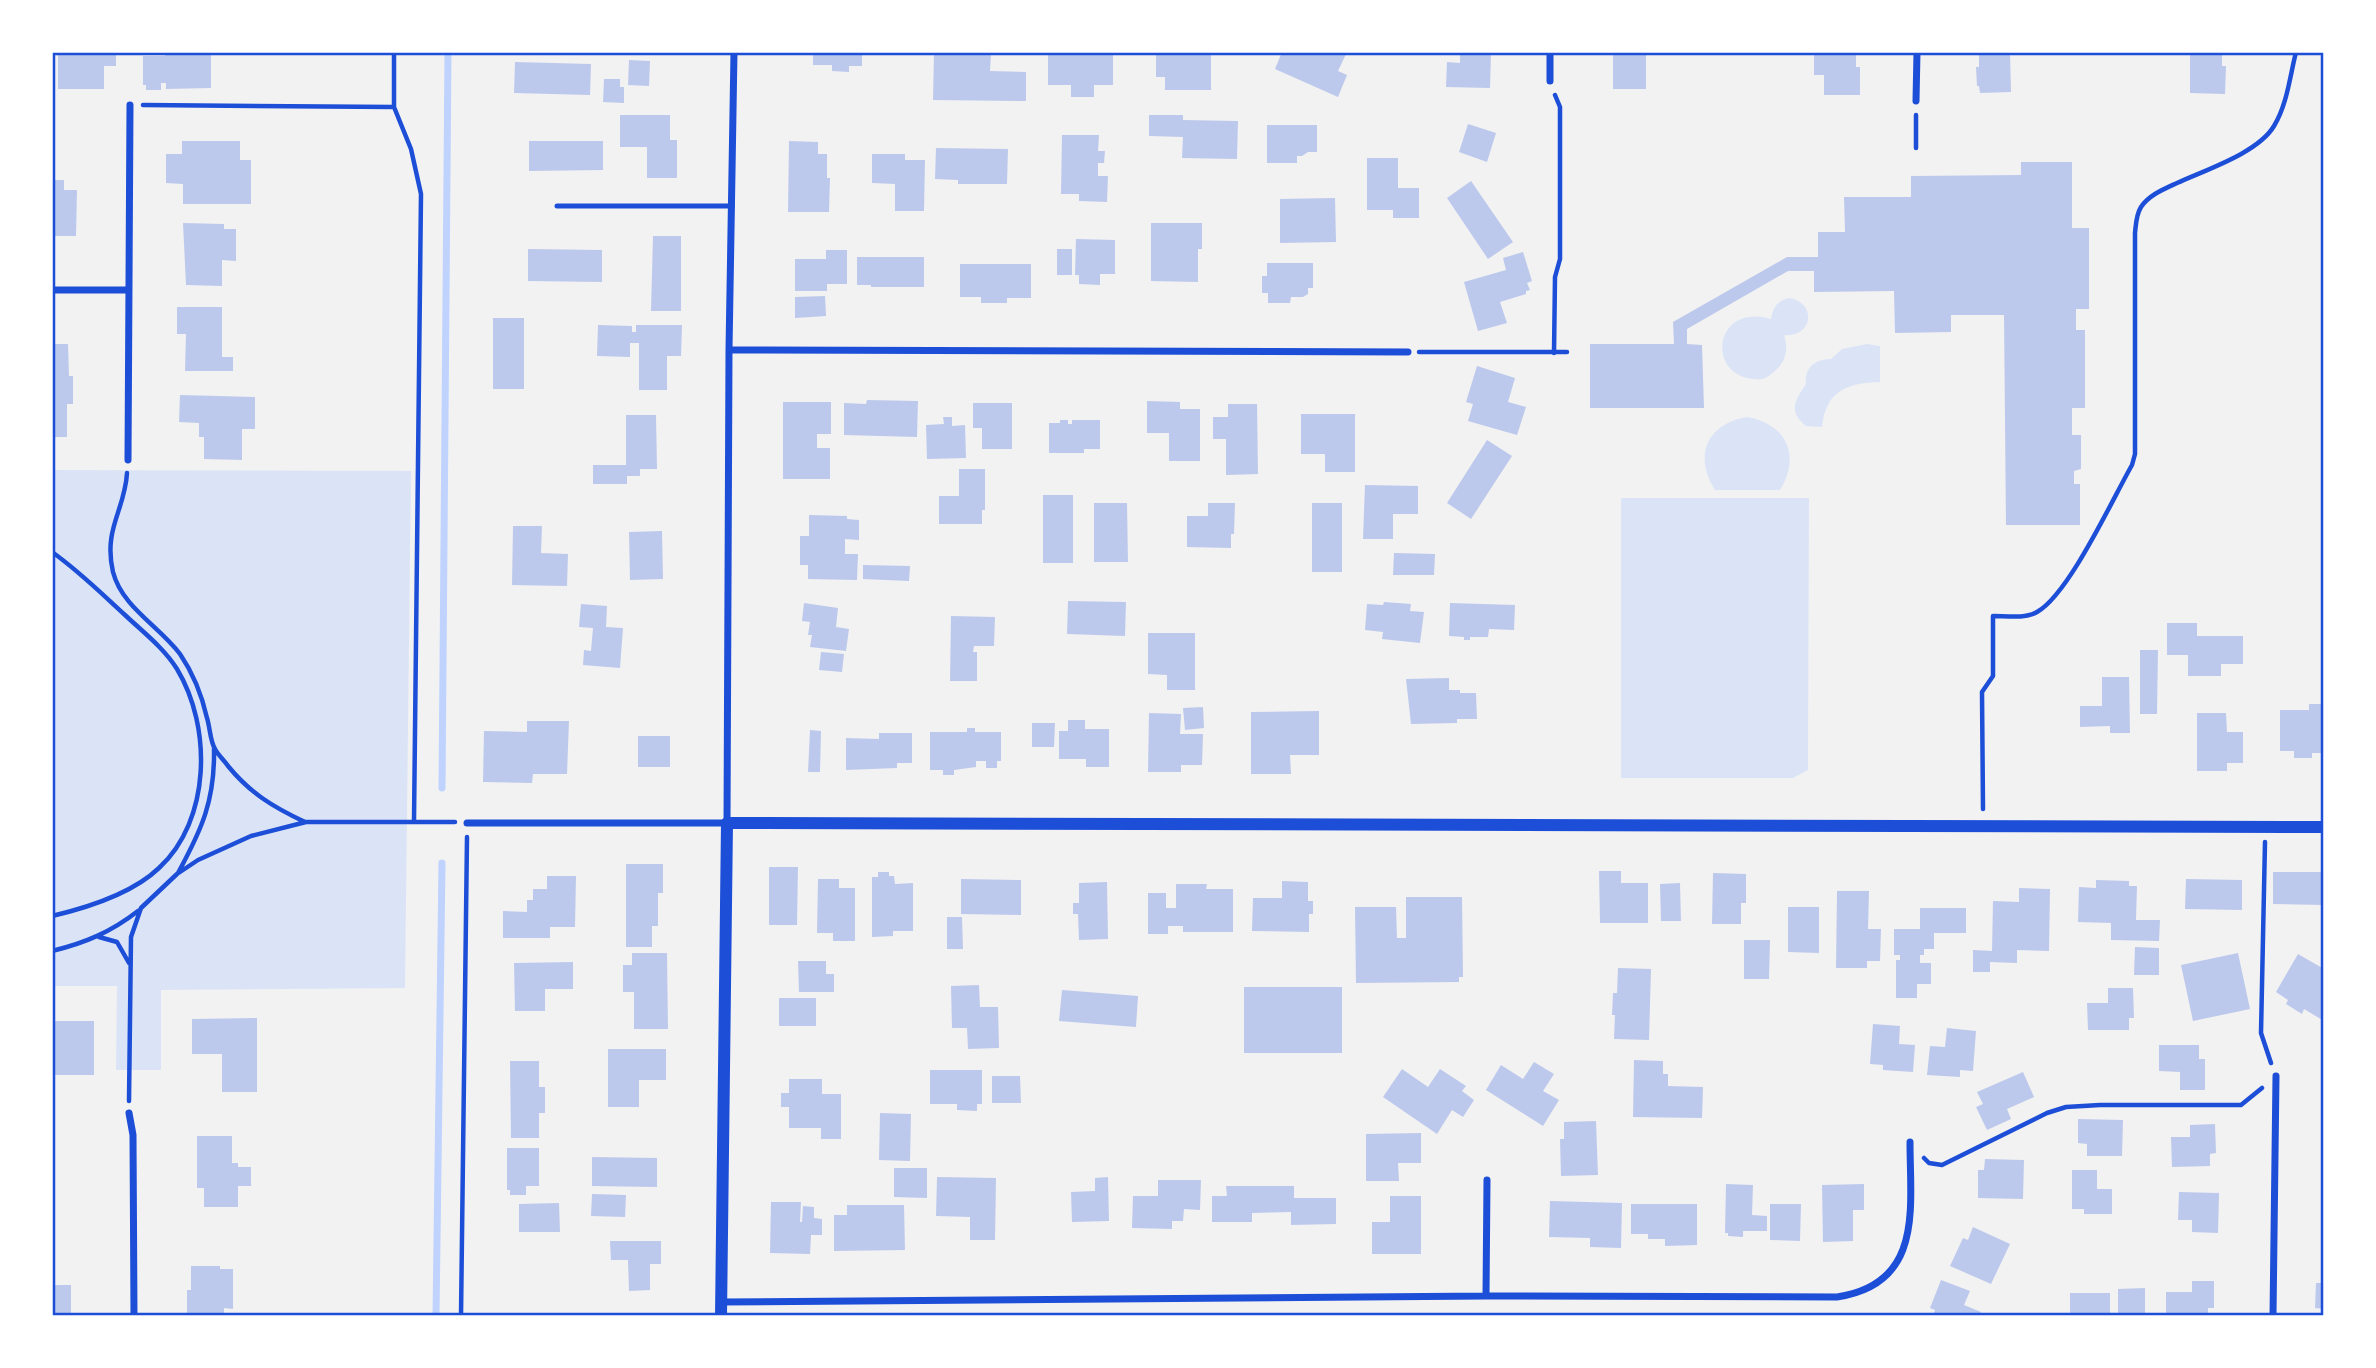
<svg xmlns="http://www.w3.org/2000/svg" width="2376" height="1368" viewBox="0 0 2376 1368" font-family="'Zilla Slab',serif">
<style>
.green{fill:#dbe4f7}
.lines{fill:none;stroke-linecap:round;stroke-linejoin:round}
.stream{stroke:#bfd3fe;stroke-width:7}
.building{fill:#bdc9ec}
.path{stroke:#1d4ed8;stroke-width:4.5}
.service{stroke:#1d4ed8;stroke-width:5}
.minor{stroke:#1d4ed8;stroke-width:7}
.tertiary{stroke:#1d4ed8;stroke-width:12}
.neatline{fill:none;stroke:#1d4ed8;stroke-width:2.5}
</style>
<rect width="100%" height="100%" fill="#f2f2f2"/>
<path class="green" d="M1790,298C1818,304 1812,338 1784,335C1791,355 1781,370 1763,379C1704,384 1711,301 1771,319C1773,307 1778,300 1790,298Z
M1867,344L1880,346V382C1848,383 1826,390 1822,427L1806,426C1789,412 1794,402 1804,387C1807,383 1805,382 1806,377C1808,364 1819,359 1831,359L1842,349Z
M1747,417C1787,424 1801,456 1780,490H1715C1693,455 1707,424 1747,417Z
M53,470L411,471L405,988L161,990V1070H116L117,986H53Z
M1621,498H1809L1808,770L1793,778H1621Z"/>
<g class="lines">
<path class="stream" d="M442,788L448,52
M436,1316L442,863"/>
</g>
<path class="building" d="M58,52H116V66H104V89H58Z
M165,52H211V88L166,89V83H161V90H146V85H143V56H165Z
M813,52H862V66H849V72L832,71V65H813Z
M934,52L991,53L990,71L1026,72V101L933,100Z
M1048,52H1113V85H1094V97H1071V85H1048Z
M1156,52H1211V90H1165V77H1156Z
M1282,52L1346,54L1338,71L1347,75L1338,97L1275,69Z
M1460,52H1491L1490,88L1446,87L1447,62L1460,63Z
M1613,52H1646V89H1613Z
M1814,52H1856V67H1860V95H1824V75H1814Z
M1979,52H2010L2011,92L1980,93L1979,86H1977L1976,67H1979Z
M2190,52H2222V66H2226L2225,94L2190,93Z
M629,60L650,61L649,86L628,85Z
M515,62L591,64L590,95L514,93Z
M604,79H620V87H624V103L603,102Z
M620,115H670V140H677V178H647V147H620Z
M1149,115H1183V120L1238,121L1237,159L1182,158L1183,137L1149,136Z
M1468,124L1496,133L1487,162L1459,152Z
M1267,125H1317V152H1308L1302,156H1297V163H1267Z
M1062,135H1099L1098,151H1105L1104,163H1098V176H1108L1107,202L1079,201V194H1061Z
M182,141H240V160H251V204H183V184L166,183V154H182Z
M529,141H603V170L529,171Z
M789,141L818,142V154H827V178H830L829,212H788Z
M936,148L1008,149L1007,184H958V180L935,179Z
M872,154H905V160H925L924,211H895V184L872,183Z
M1367,158H1398V188H1419V218H1393V210H1367Z
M2021,162H2072V228H2089V309H2076V330H2085V408H2072V435H2081V469L2074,471V484H2080V525H2006L2004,315H1951V332L1895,333L1894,291L1814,292V271H1788L1687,329V344L1702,345L1704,408H1590V344H1674L1673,322L1787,257H1818V232H1845L1844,197H1911V176L2021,175Z
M52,180H64V190H77L76,236H54Z
M1471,181L1513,242L1488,259L1447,198Z
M1335,198L1336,242L1280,243V199Z
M183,223L224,224V229H236V261L222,260V286L186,285Z
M1151,223H1202V249H1198V282L1151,281Z
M653,236H681V311H651Z
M1076,239L1115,240V274H1100V285L1079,284V275H1075Z
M528,249L602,250V282L528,281Z
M1057,249H1072V275H1057Z
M826,250H847V284H827V291H795V259H826Z
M1523,252L1532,281L1527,283L1530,290L1526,291V294L1500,302L1507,323L1478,331L1464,282L1506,270L1503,258Z
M857,257H924V287H871V285H857Z
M1267,263H1313V288H1308V294L1303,297H1291L1290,303H1268V293H1262V276H1267Z
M960,264H1031V298H1007V303H981V297H960Z
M825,296L826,316L795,318V297Z
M177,307H222V357H233V371H185L186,334H177Z
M493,318H524V389H493Z
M598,325L632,326V332H636V325H682L681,356H667V390H639V343H630V357L597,356Z
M52,344H68L69,376H73V404H67V437H52Z
M1477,366L1515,378L1508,402L1526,407L1517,435L1468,421L1473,404L1466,402Z
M180,395L255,397V429H242V460L204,459V437H199V423L179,422Z
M867,400L918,401L917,437L844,435V403L866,404Z
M1147,401L1180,402V409H1200V461H1169V433H1147Z
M783,402H831V434H817V448H830V479H783Z
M973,403H1012V449H982V428H973Z
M1228,404H1257L1258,474L1226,475V439H1213V417H1228Z
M1301,414H1355V472H1325V454H1301Z
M626,415H656L657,469H640V476H627V484H593V465H626Z
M943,417H952V426L965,425L966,458L927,459L926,425L944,424Z
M1060,420H1068V424H1072V420H1100V449H1084V453H1049V423H1060Z
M1487,440L1512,456L1471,519L1447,503Z
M959,469H985V510H982V524H939V496H959Z
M1365,485L1418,486V514H1393V539H1363Z
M1043,495H1073V563H1043Z
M1094,503H1127L1128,562H1094Z
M1208,503H1235L1234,534H1231V548L1187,547V516H1208Z
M1312,503H1342V572H1312Z
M809,515L847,516V519L859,520V540L845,539V554H858L857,580L808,579V565H800V536H809Z
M513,526H542L541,553L568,554L567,586L512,585Z
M662,531L663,579L630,580L629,532Z
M1394,553L1435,554L1434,575H1393Z
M863,565L910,566L909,581L863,579Z
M1068,601L1126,602L1125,636L1067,634Z
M1384,602L1411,604L1410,611L1424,612L1420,643L1382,639L1383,632L1365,630L1367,604L1383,605Z
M804,603L838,608L836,627L849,629L846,651L810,647L812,635H808L810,622L802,621Z
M1450,603L1515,605L1514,630L1489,629L1488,637H1470V640H1464V637L1449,636Z
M581,604L607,606L606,627L623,628L620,668L583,665L584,650L591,651L593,628L579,627Z
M951,616L995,617L994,646H974L973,652H977V681H950Z
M2167,623H2197V636H2243V664H2221V676H2188V655H2167Z
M1148,633H1195V690H1167V675L1148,674Z
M2140,650H2158L2157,714H2140Z
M821,652L844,654L842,672L819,670Z
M2102,677H2129L2130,733H2110V726L2080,727V706H2102Z
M1449,678V690H1460V693H1476L1477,719H1457V723L1411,724L1406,679Z
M2309,704H2324V753H2312V758H2294V751H2280V710H2309Z
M1203,707L1204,728L1185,730L1183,708Z
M1319,711V755H1290L1291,774H1251V712Z
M1149,713L1181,714L1180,734H1203L1202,765H1181V772H1148Z
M2197,713H2226L2227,732H2243V763H2227V771H2197Z
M1068,720H1085V729H1109V767H1086V759H1059V731H1068Z
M527,721H569L567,774H533L532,783L483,782L484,731L527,732Z
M1032,723H1055L1054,747H1032Z
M967,728H975V732H1001V761H997V768H986V761H976V767L954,770V775H943V770H930V732H967Z
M810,730L821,731L820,772H808Z
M879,733H912V763H897V768L846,770V738L879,739Z
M638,736H670V767H638Z
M626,864H663V893H658V926H652V947H626Z
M769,867H798L797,925H769Z
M1599,871H1621V883H1648V923H1600Z
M878,872H889V876H894L895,884L913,883V931H893V936L872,937V877H878Z
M2273,872H2324V905L2273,904Z
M1713,873L1746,874V903H1741V924H1712Z
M547,876H576L575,927H550V938H503V911L527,912V900H533V889H547Z
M818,879H839V888H855V941H833V933H817Z
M961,879L1021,880V915L961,914Z
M2186,879L2242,880V910L2185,909Z
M2096,880L2129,881V886H2137L2136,920H2160L2159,941L2111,940V923L2078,922L2079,887L2096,888Z
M1282,881L1308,882V901H1313V914H1309V932L1252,931L1253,898H1282Z
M1107,882L1108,939L1079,940L1078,914H1073V903H1079V883Z
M1680,883L1681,921H1661L1660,884Z
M1176,884H1207L1206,889H1233V932H1183V926H1168V934H1148V893H1166V908H1176Z
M2019,888L2050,889L2049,951L2017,950V963L1990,962V972H1973V950L1992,951L1993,901L2019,902Z
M1837,891H1869L1868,929H1881L1880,961H1867V968H1836Z
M1406,897H1462L1463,977H1459V982L1356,983L1355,907H1396L1397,938H1406Z
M1788,907H1819V953L1788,952Z
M1920,908H1966V933H1934V949H1924V955H1920V963H1931V984H1917V998H1896V960H1900V955H1894V929H1920Z
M947,917H962L963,949H947Z
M1744,940H1770L1769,979H1744Z
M2135,947L2159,948V975H2134Z
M632,953H667L668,1029H634V992H623V965H632Z
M2238,953L2250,1009L2193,1021L2181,965Z
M2298,954L2324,969V1021L2304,1009L2302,1014L2286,1004L2288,1000L2276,992Z
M798,961H826V974H834V992H799Z
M573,962V989H545V1011H515L514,963Z
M1618,968L1651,969L1649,1040L1614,1039L1615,1015H1612L1613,993H1617Z
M979,985L980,1007H998L999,1048L968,1049L967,1028H952L951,986Z
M1244,987H1342V1053H1244Z
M2108,988H2133L2134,1018H2129V1030H2088L2087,1003H2108Z
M1062,990L1138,996L1136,1027L1059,1021Z
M779,998H816V1026H779Z
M257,1018V1092H222V1054H192V1019Z
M52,1021H94V1075H55V1115H52Z
M1873,1024L1900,1026L1899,1044L1915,1045L1913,1072L1883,1070V1065L1870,1064Z
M1947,1028L1976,1031L1973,1071L1960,1070V1077L1927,1075L1930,1046L1945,1047Z
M2159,1045H2199V1059H2205V1090H2180V1072L2159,1071Z
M608,1049H666V1080H639V1107H608Z
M1634,1060L1663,1061V1074H1668V1086L1703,1087L1702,1118L1633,1117Z
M510,1061H539V1087H545V1113H539V1138H511Z
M1534,1062L1554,1074L1543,1091L1559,1100L1543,1126L1486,1090L1501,1065L1523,1079Z
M1402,1069L1428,1087L1440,1069L1466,1086L1462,1091L1474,1100L1463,1117L1452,1110L1437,1134L1383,1097Z
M930,1070H982V1104H977V1111L957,1110V1104H930Z
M2023,1072L2034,1097L2007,1109L2011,1119L1987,1130L1976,1107L1983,1104L1977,1092Z
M992,1076H1020L1021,1103H992Z
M789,1079H822V1094H841V1139H821V1128H789V1107H781V1093H789Z
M880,1113L911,1114L910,1161L879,1160Z
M2078,1119L2123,1120L2122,1156H2087V1144L2078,1143Z
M1596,1121L1598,1175L1561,1176L1560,1139H1564V1122Z
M2215,1124L2216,1153L2210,1154V1166L2172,1167L2171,1137H2190V1125Z
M1421,1133V1163H1398L1399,1181H1366V1134Z
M197,1136H232V1163H238V1167H251V1186H238V1207H204V1188H197Z
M507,1148H539V1186H526V1195H510V1190H507Z
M592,1157L657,1158V1187L592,1186Z
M1985,1159L2024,1160L2023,1199L1978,1198V1170H1984Z
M894,1168H927V1198L894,1197Z
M2072,1170H2097V1189H2112V1214H2084V1209H2072Z
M937,1177L996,1178L995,1240H970V1217L936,1216Z
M1108,1177L1109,1221L1072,1222L1071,1192L1095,1191V1178Z
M1158,1180H1201L1200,1210L1184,1209L1183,1221H1172V1229L1132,1228L1133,1196H1158Z
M1726,1184L1753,1185L1752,1215L1767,1216V1231H1743V1237L1728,1236V1233H1725Z
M1864,1184V1210H1853V1241L1823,1242L1822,1185Z
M1226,1186H1294V1198H1336V1224L1291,1225V1212L1252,1213V1222H1212V1196H1227Z
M2179,1192L2219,1193L2218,1233L2192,1232V1220H2178Z
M592,1194L626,1195L625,1217L591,1216Z
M1390,1196H1421V1254H1372V1222H1390Z
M1550,1201L1622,1203L1621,1248L1590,1247V1238L1549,1237Z
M771,1202H801L800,1222H802L803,1206L814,1207V1218L822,1219V1235H811L810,1254L770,1253Z
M559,1203L560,1232H519V1204Z
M1631,1204H1697V1245L1665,1246V1239H1648V1234H1631Z
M1770,1204H1801L1800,1241L1770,1240Z
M847,1205H904L905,1250L834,1251V1215H847Z
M1973,1227L2010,1244L1991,1284L1950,1266L1963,1238L1968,1240Z
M610,1241H661V1264H650V1290L629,1291L628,1260H611Z
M191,1266H220V1269H233V1309L224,1308V1316H187V1290H191Z
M1941,1280L1970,1291L1964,1305L1981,1312L1979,1316H1933L1935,1310L1930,1308Z
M2192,1281H2214V1308H2208V1316H2166V1292H2192Z
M2316,1283H2324V1309L2315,1308Z
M52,1285H71V1316H52Z
M2145,1288V1316H2118V1289Z
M2070,1293H2110V1316H2070Z"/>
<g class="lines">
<path class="path" d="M394,52V107L411,149L421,194L414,821
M143,105L394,107
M1916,148V115
M1419,352H1567
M1554,353L1555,277L1560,259V107L1555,95
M127,473C125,510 103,529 113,572C122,607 159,626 180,654C193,673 202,696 207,718C210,727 210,741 215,749C218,755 224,760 228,766C250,793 273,807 305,822
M52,552C79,571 102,594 125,615C143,632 164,648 177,669C212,727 211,820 159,868C133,893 86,908 52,916
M1983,809L1982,692L1993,676V616C2006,616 2025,619 2037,612C2069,594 2112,500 2132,465L2135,454V233C2136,224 2136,215 2141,207C2149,195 2164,189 2177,183C2205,170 2258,153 2274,126C2287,105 2290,76 2296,52
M2265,842L2261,1033L2271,1063
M178,873C202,829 215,800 214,749
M99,937L117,942L129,963
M52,951C85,943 111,932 138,911
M129,1101L131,937L141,908L177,874L198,860L251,836L306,822H455
M1924,1158L1929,1163L1942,1165L2047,1113L2066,1107L2100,1105H2241L2262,1088
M461,1316L467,837"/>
<path class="service" d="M557,206H732"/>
<path class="minor" d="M1550,81V52
M1916,101L1917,52
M52,290H128
M729,350L1408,352
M128,460L130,105
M467,823H727L729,350L734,52
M129,1113L133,1135L134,1316
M1486,1296L1487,1180
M721,1302L1486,1296L1837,1297C1924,1284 1910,1208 1910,1142
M2273,1316L2276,1076"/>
<path class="tertiary" d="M721,1316L727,823L2324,827"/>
</g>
<rect width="2376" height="1368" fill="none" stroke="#ffffff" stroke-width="108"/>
<rect x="54" y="54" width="2268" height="1260" class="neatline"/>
</svg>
